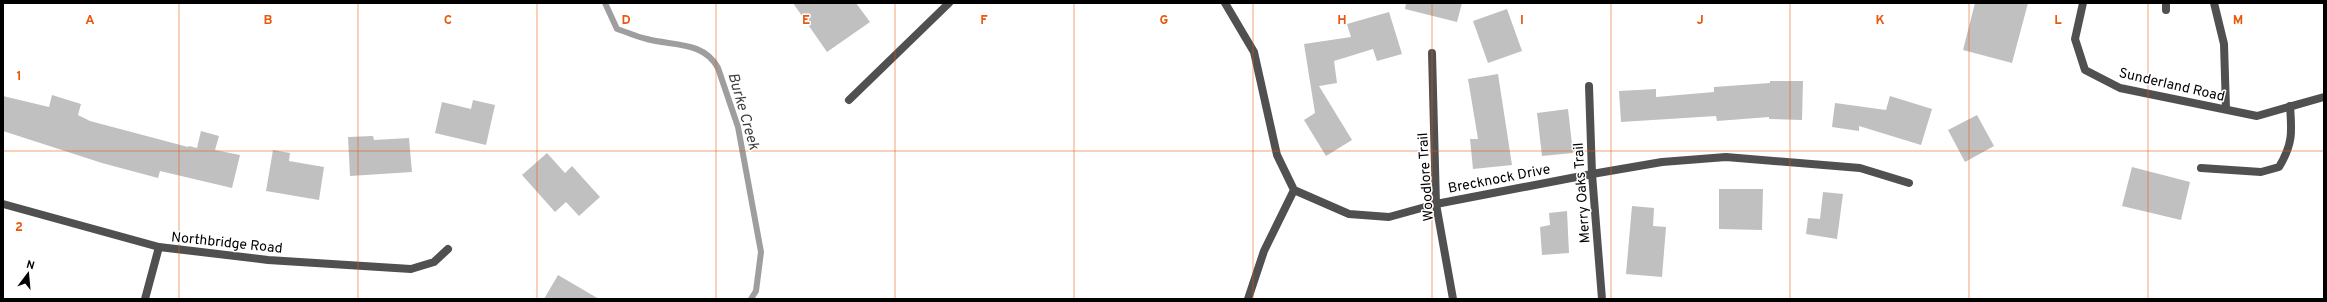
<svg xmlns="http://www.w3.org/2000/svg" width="2327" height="302" viewBox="0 0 2327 302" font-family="Overpass,sans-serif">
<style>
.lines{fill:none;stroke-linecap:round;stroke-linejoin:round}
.stream{stroke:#9e9e9e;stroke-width:6}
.building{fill:#c0c0c0}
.service{stroke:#505050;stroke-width:8}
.minor{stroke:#505050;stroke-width:8}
.grid{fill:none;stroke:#e8590c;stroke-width:1;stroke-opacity:0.55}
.labels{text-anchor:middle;stroke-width:3;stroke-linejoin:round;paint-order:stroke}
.street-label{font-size:14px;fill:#000;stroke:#fff}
.water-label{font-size:15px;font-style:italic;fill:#3f3f3f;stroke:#fff}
.grid-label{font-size:13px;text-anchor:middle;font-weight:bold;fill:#e8590c;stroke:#fff;stroke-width:3;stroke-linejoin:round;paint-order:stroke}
</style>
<rect width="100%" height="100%" fill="#fff"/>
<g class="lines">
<path class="stream" d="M605,3L617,29C627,32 637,37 647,39C672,46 704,41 718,68L738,127L761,252L756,291L751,299"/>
</g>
<path class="building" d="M793,3H856L870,22L827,52Z
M1406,3H1462L1457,22L1405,9Z
M1975,3H2028L2012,63L1963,50Z
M1507,9L1522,51L1488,63L1473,21Z
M1389,12L1402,54L1377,61L1373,49L1334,61L1337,83L1319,86L1352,140L1326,156L1304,120L1315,113L1304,44L1351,37L1347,24Z
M1498,74L1512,165L1473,169L1470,139H1478L1468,79Z
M1770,81H1803L1802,120L1769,119V117L1717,121L1716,116L1621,122L1619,91L1656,89V97L1714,92V87L1770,83Z
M52,95L81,104L78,115L90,121L188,147L189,146L197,148L201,131L219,136L215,150L240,155L232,188L160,171L158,178L102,163L3,131V96L49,107Z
M1890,96L1932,109L1921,145L1859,126V131L1832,127L1835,103L1886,110Z
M473,100L495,105L486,145L435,133L442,102L471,109Z
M1568,109L1573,153L1542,156L1537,113Z
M1977,115L1994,146L1965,162L1948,130Z
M373,136L374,140L409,138L412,172L350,176L348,137Z
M273,150L290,153L289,161L324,167L319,200L266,191Z
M547,153L565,173L572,166L600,197L579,216L566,202L555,212L522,175Z
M2132,167L2190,182L2181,220L2122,206Z
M1719,189H1763L1762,230L1719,229Z
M1823,192L1843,194L1837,239L1806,234L1808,218L1820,219Z
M1632,206L1654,208L1653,226L1666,227L1662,277L1626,274Z
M1567,211L1569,253L1542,255L1540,227L1550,225L1549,213Z
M558,275L599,299H544Z"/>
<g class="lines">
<path class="service" d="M2214,3L2224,44L2226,109
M2166,10V3
M2201,168L2261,172L2279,167C2293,144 2292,132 2290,106"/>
<path class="minor" d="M1225,3L1254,52L1277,155L1294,190L1349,214L1389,217L1436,204L1592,174L1662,162L1726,157L1860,168L1909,183
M2083,3L2075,39L2085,70L2120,88L2257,116L2324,97
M1432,53L1436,204L1453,299
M1589,86L1592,174L1602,299
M849,100L949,3
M3,204L159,247L268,260L411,269L434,262L448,249
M145,299L159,247
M1248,299L1264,251L1294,190"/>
</g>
<path class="grid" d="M179,3V299M358,3V299M537,3V299M716,3V299M895,3V299M1074,3V299M1253,3V299M1432,3V299M1611,3V299M1790,3V299M1969,3V299M2148,3V299M3,151H2324"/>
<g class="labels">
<g class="street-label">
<text transform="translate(2172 84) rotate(13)" y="5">Sunderland Road</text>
<text transform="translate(1425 177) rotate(-94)" y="5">Woodlore Trail</text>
<text transform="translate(1499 178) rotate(-11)" y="5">Brecknock Drive</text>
<text transform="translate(1581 193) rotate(-94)" y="5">Merry Oaks Trail</text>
<text transform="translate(227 242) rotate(6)" y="5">Northbridge Road</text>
</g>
<g class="water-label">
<text transform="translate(744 111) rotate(74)" y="5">Burke Creek</text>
</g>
</g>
<g class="grid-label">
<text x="90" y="24">A</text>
<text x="268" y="24">B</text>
<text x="448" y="24">C</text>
<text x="626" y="24">D</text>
<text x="806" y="24">E</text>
<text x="984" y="24">F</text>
<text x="1164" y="24">G</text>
<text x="1342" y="24">H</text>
<text x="1522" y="24">I</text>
<text x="1700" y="24">J</text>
<text x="1880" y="24">K</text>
<text x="2058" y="24">L</text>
<text x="2238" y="24">M</text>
<text x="19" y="80">1</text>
<text x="19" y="231">2</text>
</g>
<rect width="2327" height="302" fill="none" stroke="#000000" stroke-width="8"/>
<g transform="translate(28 274) rotate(16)" stroke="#ffffff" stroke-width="3" paint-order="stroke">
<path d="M0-3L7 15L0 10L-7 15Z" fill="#000000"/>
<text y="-6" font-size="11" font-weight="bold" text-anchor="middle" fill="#000000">N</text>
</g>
</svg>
